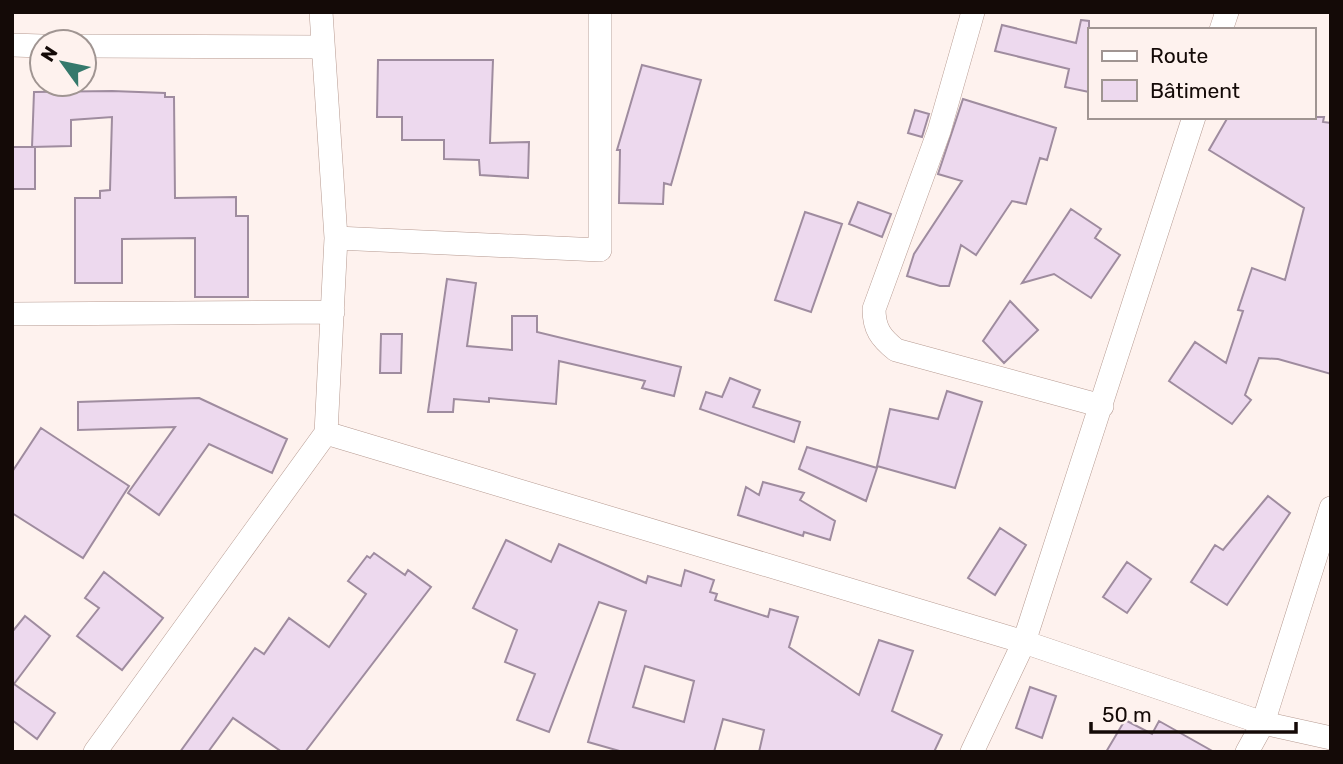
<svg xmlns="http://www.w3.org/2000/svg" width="1343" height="764" viewBox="0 0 1343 764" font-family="Rubik,sans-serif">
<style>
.building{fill:#edd9ee;stroke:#9f8c9f;stroke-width:2;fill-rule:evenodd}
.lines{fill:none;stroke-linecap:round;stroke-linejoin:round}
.street-casing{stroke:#b69a91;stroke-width:24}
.street{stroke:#fff;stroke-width:23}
</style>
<rect width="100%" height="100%" fill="#fef2ee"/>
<path class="building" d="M1081,20L1089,21V92L1065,87L1069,69L995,51L1002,25L1076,43Z
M378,60H493L490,143L529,142L528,178L480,175L479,160L444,159V140H402V117H377Z
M642,65L701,80L671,185L664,183L663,204L619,203L620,150H617Z
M112,91L165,93V97H174L175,198L236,197V216H248V297H195V238L122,239V283H75V198H100V191L110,190L112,117L71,120V146L32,147L34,92Z
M963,99L1056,128L1047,160L1040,158L1026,204L1012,201L976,255L961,245L949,286H940L907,276L914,254L962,181L938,174Z
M915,110L929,114L922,137L908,133Z
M1228,117H1324L1323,122L1331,123V374L1278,359L1259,358L1245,395L1251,400L1232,424L1169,381L1195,342L1226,363L1243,311L1238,310L1252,268L1285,280L1304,208L1209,150Z
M12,147H35V189H12Z
M858,202L891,214L882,237L849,224Z
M1071,209L1101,229L1095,238L1120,255L1091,298L1054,274L1022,283Z
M805,212L842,224L811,312L775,300Z
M447,279L476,283L467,346L512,350V316H537V332L681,367L674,396L642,388L645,381L559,361L556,404L489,398V402L454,399L453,412H428Z
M1010,301L1038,330L1004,363L983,341Z
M381,334H402L401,373H380Z
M730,378L760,390L753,407L800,422L794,442L700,409L706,392L722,397Z
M947,391L982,402L955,488L877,466L890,409L938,419Z
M199,398L287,439L272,473L209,444L159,515L128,493L175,427L78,430V402Z
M41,428L129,486L83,558L12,513V472Z
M807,447L877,468L866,501L799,469Z
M763,482L804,493L800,500L835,521L830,540L804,532L803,536L738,515L746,487L759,495Z
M1268,496L1290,513L1227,605L1191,582L1215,545L1223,550Z
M1000,528L1026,545L995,595L968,578Z
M506,540L551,562L559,544L646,583L648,576L681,586L685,570L714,580L710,592L717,594L715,600L768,617L770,609L798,617L789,647L859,695L879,640L913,651L892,711L942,735L934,752H759L764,730L723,719L714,752H623L588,742L626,611L599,602L549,732L517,720L535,674L505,662L517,630L473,608ZM645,666L694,681L684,722L633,707Z
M374,553L405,575L408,570L431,587L305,752H282L233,718L208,752H180L255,648L264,654L289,618L329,647L366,594L348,581L367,556L370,558Z
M1127,562L1151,579L1127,613L1103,597Z
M104,572L163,618L122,670L77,636L99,608L85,598Z
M25,616L50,636L14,684L55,713L37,739L12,720V632Z
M1030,687L1056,696L1042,738L1016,728Z
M1125,720L1152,734L1159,721L1214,752H1106Z"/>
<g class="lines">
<defs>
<path id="street" d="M973,12L939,131L874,309C874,329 881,338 896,350L1102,406
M1221,30L1227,12
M12,45L42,46
M84,46L323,47
M336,238L600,250V12
M12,314L333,312
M326,433L1024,642L1263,723L1331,738
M95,752L326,433L336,238L321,12
M972,752L1024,642L1194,117
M1247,752L1263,723L1331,508"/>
</defs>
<use href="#street" class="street-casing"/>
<use href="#street" class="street"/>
</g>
<rect width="1343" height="764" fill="none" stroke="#140a07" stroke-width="28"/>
<rect x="1088" y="28" width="228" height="91" fill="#fef2ee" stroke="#a09592" stroke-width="2"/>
<rect x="1102" y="51" width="35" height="10" fill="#ffffff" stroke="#a09592" stroke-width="2"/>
<text x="1150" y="63" font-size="21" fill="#140a07">Route</text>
<rect x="1102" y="80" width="35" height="21" fill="#edd9ee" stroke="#a09592" stroke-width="2"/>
<text x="1150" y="98" font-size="21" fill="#140a07">Bâtiment</text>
<g transform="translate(63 63) rotate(303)"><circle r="33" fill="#fef2ee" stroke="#a09592" stroke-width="2"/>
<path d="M0-5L12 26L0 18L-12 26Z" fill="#35796c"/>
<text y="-10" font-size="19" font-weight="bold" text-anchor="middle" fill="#140a07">N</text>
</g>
<path d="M1091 722v10h205v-10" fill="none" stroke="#140a07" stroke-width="3.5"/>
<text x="1102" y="722" font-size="21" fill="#140a07" stroke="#fef2ee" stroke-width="5" paint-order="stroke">50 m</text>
</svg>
